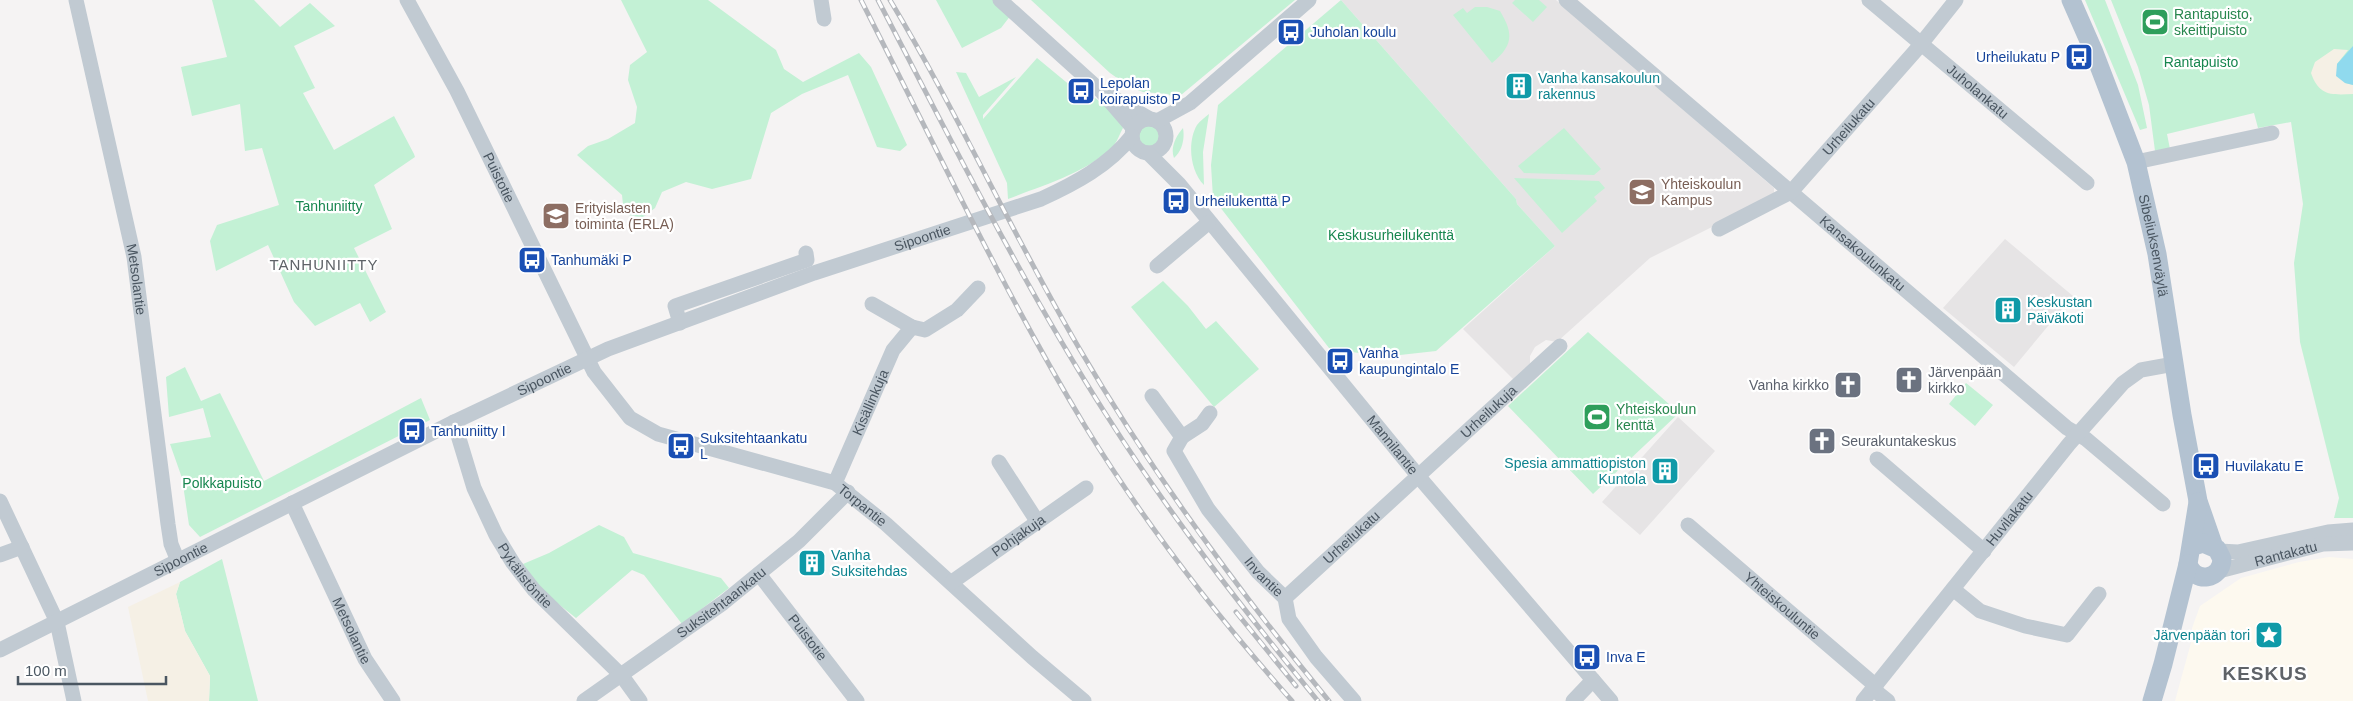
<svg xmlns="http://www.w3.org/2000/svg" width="2353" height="701" viewBox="0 0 2353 701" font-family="Helvetica,sans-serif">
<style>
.commercial{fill:#fdf9ef}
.education{fill:#e6e4e5}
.green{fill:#c3f1d5}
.sand{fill:#f5f0e5}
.water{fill:#90daee}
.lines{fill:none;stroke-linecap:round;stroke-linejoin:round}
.minor{stroke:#c1cad2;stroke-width:15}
.major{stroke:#b3c2d1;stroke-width:19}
.rail-casing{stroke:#b5b8bd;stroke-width:5}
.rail{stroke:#fff;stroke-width:3;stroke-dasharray:9;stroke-linecap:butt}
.labels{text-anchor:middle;stroke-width:4.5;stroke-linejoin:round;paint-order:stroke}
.leisure-label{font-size:14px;fill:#27864d;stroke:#fff;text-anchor:start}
.transit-label{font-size:14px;fill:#164399;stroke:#fff;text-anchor:start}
.park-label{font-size:14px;fill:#17864f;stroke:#fff}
.culture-label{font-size:14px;fill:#0d838f;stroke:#fff;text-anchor:start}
.street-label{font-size:14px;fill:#4a5661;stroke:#fff}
.education-label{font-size:14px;fill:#785e54;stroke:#fff;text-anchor:start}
.worship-label{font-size:14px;fill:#5b616d;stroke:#fff;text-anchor:start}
.neighbourhood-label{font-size:15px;letter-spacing:1px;fill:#5f6368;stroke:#fff}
.district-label{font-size:19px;font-weight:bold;letter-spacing:1px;fill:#5f6368;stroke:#fff}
</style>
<rect width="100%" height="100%" fill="#f5f3f3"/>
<path class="commercial" d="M2329,557L2353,559V701H2175L2192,639V628L2200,606L2241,578L2299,562Z"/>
<path class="education" d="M1341,0H1556L1774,188V196L1650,258L1557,342L1546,340L1535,347L1530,356V367L1515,381L1463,329L1555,246L1517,204L1516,199Z
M2005,239L2073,296L2014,367L1943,308Z
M1678,417L1715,451L1640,535L1602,502Z"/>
<path class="green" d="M212,0H254L280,27L310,3L335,26L294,46L315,88L303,93L334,150L394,116L414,154L415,157L374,185L392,229L354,248L386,312L370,322L360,303L315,326L294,302L268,245L216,271L210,241L217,225L279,205L262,148L245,151L240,104L192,116L181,67L227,57Z
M621,0H708L776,50L784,69L803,82L859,53L871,67L907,145L900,151L877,147L848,75L802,94L771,113L751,179L712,189L686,182L662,192L655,208L642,218L624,214L622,195L577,155L588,146L608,139L635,123L637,107L628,80L630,65L647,52Z
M936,0H995L1011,15L1001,28L962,48Z
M1031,0H1295L1175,100L1168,94L1143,92L1130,87L1110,73Z
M1341,0L1516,199L1517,204L1555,246L1436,351L1382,357L1329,348L1213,198L1211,165L1218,105Z
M1515,0H1539L1547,7L1533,22L1512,3Z
M2085,0H2105L2138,85L2147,128L2140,130Z
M2111,0H2353V518H2334L2339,498L2300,342L2294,263L2303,204L2291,122L2258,128L2254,113L2167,134L2170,149L2155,151L2149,105L2138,67Z
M1475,7H1487L1500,11C1514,34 1513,46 1492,63L1453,15L1463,8L1467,13Z
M1037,58L1083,96L1087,92L1118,115L1123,128C1120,133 1118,140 1114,145C1088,173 1043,185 1008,199L1007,183L956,72L966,73L979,97L1016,77L983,115V119Z
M1209,114L1203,152L1204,185C1190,171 1187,142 1197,125C1200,121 1205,117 1209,114Z
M1139 136a11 11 0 1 1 22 0a11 11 0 1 1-22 0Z
M1183,128C1185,139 1182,151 1174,158C1170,148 1176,136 1183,128Z
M1564,128L1601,169L1594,175L1524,173L1518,166Z
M1514,178L1599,181L1605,188L1594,197L1597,201L1562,233Z
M1163,281L1188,306L1206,329L1216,321L1259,369L1214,407L1131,307Z
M1588,332L1679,413L1593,494L1508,406Z
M185,367L201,401L220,393L264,481L421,398L430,420L200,537L189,525L182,478L170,444L211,437L203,408L169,417L166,377Z
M1966,383L1993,405L1975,426L1949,404Z
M599,525L624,537L633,553L721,578L729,588L682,624L644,575L632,570L576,618L542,591L523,564L549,553Z
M222,559L258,701H209L210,676L185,631L176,594L180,582Z"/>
<path class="sand" d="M2334,49L2348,50L2337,64L2345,83L2353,85V94C2331,95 2319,96 2311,73L2315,62Z
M180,582L176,594L185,631L210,676L209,701H148L128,607Z"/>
<path class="water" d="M2353,46V85L2345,83L2336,76L2337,64Z"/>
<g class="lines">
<g class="minor">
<path id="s1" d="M76,0L134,257L168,524L171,544L178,561"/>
<path id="s2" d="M407,0L457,91L594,372L630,418L658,434L835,483L886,524L1032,657L1084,701"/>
<path d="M821,0L824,19"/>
<path d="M1000,0L1102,92L1134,129"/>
<path id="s3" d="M1566,0L2067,428L2086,439L2163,504"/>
<path id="s4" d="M1869,0L2087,183"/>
<path d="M1112,97L1150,119"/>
<circle cx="1149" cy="136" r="17"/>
<path d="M1157,121L1190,103L1309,0"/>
<path id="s5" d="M1148,153L1179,184L1419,477L1611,701"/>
<path d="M2136,162L2272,133"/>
<path id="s6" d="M1719,229L1791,192L1917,49L1956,0"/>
<path d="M1157,266L1208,223"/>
<path d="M680,323L675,306L807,260L806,253"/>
<path d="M912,327L925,330L957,310L978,288"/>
<path id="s7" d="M1152,396L1182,437L1174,451L1208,509L1258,572L1285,598L1289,619L1316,657L1354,701"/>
<path id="s8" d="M454,422L474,488L496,535L513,563L534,590L622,676L640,701"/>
<path d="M1182,437L1202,424L1210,413"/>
<path d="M1877,459L1984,551"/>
<path d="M999,462L1037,521"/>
<path id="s9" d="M835,483L893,350L912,327L872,304"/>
<path d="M0,501L57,622L74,701"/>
<path id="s10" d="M292,503L365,659L393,701"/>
<path id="s11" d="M1688,525L1876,686"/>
<path d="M2219,551L2238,552L2328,532L2353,530"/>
<path d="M0,555L22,547"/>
<path id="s12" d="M2219,571L2323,544L2353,543"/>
<path id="s13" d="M759,574L857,701"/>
<path id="s14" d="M952,582L1086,488"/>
<path d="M1953,589L1980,611L2025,626L2067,635L2099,594"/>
<path id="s15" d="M1285,598L1560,346"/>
<path id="s16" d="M0,650L454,422L608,349L814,273L1041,199C1076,183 1108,166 1132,136"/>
<path d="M1873,689L1888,701"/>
<path id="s17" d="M584,701L723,603L799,541L848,492"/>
<path d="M1573,701L1593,680"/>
<path id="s18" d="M1863,701L2069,444L2123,383L2141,370L2174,364"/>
</g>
<g class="major">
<path id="s19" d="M2071,0L2093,50L2136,162L2157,254L2182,415L2198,501L2214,547"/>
<path d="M2191,547L2203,543L2217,549L2222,559C2221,580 2195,584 2188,564L2198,502"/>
<path d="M2152,701L2163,664L2188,564"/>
</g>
<defs>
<path id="rail" d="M861,0C934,143 1002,289 1085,426C1145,524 1216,615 1292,701
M878,0C951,140 1022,283 1107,416C1171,517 1243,609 1318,701
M890,0C958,113 1012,234 1079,348C1152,473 1237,589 1329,701
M1236,612L1296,686"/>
</defs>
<use href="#rail" class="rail-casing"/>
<use href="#rail" class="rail"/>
</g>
<defs>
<symbol id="stadium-square" viewBox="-11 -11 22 22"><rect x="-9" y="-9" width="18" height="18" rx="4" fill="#2e9e5b" stroke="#fff"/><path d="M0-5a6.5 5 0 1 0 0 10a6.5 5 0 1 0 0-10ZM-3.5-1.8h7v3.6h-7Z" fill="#fff"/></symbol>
<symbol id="bus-square" viewBox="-11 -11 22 22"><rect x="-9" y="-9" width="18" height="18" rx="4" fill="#1a4fb4" stroke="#fff"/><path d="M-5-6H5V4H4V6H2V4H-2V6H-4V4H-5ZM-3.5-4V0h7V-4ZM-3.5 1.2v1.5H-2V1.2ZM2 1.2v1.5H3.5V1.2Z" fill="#fff"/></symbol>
<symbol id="building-square" viewBox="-11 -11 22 22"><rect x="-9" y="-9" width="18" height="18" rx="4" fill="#0f9aa8" stroke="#fff"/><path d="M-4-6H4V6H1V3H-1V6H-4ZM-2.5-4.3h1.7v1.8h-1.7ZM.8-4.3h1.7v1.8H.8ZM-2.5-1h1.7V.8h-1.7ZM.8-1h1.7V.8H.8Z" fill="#fff"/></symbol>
<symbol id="school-square" viewBox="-11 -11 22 22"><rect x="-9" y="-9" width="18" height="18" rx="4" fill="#8d6e63" stroke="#fff"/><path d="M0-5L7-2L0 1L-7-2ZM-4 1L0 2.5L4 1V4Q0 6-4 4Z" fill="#fff"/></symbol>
<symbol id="church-square" viewBox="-11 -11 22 22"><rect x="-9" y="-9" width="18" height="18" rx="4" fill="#6b7280" stroke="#fff"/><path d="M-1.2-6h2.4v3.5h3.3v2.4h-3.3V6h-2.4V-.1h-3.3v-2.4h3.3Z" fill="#fff"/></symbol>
<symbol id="sight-square" viewBox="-11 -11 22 22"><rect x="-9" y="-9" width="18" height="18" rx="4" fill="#0f9aa8" stroke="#fff"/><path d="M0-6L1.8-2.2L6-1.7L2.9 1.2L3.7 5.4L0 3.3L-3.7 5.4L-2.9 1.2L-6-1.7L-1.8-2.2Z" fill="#fff"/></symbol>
</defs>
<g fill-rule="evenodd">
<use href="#stadium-square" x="2139" y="6" width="32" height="32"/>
<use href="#bus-square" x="1275" y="16" width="32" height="32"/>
<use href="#bus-square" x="2063" y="41" width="32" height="32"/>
<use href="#building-square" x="1503" y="70" width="32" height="32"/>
<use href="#bus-square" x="1065" y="75" width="32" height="32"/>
<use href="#school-square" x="1626" y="176" width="32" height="32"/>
<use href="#bus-square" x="1160" y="185" width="32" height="32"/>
<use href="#school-square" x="540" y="200" width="32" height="32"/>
<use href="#bus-square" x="516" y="244" width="32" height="32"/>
<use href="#building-square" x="1992" y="294" width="32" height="32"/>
<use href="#bus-square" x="1324" y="345" width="32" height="32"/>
<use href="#church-square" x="1893" y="364" width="32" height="32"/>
<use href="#church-square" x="1832" y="369" width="32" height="32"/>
<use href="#stadium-square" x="1581" y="401" width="32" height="32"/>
<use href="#bus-square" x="396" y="415" width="32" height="32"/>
<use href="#church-square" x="1806" y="425" width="32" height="32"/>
<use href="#bus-square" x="665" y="430" width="32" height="32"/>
<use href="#bus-square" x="2190" y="450" width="32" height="32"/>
<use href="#building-square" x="1649" y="455" width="32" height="32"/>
<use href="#building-square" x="796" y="547" width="32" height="32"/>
<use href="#sight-square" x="2253" y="619" width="32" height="32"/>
<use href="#bus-square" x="1571" y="641" width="32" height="32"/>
</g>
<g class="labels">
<g class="leisure-label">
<text x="2174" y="19">Rantapuisto,<tspan x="2174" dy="16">skeittipuisto</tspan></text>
<text x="1616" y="414">Yhteiskoulun<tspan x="1616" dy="16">kenttä</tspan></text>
</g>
<g class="transit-label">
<text x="1310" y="37">Juholan koulu</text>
<text x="2060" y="62" text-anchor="end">Urheilukatu P</text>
<text x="1100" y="88">Lepolan<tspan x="1100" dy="16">koirapuisto P</tspan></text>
<text x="1195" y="206">Urheilukenttä P</text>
<text x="551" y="265">Tanhumäki P</text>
<text x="1359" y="358">Vanha<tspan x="1359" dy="16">kaupungintalo E</tspan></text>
<text x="431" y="436">Tanhuniitty I</text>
<text x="700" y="443">Suksitehtaankatu<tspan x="700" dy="16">L</tspan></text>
<text x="2225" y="471">Huvilakatu E</text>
<text x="1606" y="662">Inva E</text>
</g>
<g class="park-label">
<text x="2201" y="67">Rantapuisto</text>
<text x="329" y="211">Tanhuniitty</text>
<text x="1391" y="240">Keskusurheilukenttä</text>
<text x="222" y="488">Polkkapuisto</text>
</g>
<g class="culture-label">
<text x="1538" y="83">Vanha kansakoulun<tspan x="1538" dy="16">rakennus</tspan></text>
<text x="2027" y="307">Keskustan<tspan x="2027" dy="16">Päiväkoti</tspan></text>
<text x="1646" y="468" text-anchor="end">Spesia ammattiopiston<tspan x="1646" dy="16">Kuntola</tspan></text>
<text x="831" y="560">Vanha<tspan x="831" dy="16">Suksitehdas</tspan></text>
<text x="2250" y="640" text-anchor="end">Järvenpään tori</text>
</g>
<g class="street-label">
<text dy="5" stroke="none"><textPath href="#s4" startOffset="142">Juholankatu</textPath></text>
<text dy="5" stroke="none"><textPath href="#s6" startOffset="168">Urheilukatu</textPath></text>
<text dy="5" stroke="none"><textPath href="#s2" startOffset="200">Puistotie</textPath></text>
<text dy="5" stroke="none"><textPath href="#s16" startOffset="1012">Sipoontie</textPath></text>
<text dy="5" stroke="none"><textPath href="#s19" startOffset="260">Sibeliuksenväylä</textPath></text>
<text dy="5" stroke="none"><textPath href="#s3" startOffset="390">Kansakoulunkatu</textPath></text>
<text dy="5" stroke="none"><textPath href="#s1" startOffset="286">Metsolantie</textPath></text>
<text dy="5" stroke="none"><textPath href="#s16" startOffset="608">Sipoontie</textPath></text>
<text dy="5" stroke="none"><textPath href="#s9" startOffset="88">Kisällinkuja</textPath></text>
<text dy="5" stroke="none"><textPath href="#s15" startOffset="276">Urheilukuja</textPath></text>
<text dy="5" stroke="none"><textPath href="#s5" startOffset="381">Mannilantie</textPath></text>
<text dy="5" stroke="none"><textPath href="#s2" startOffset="726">Torpantie</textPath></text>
<text dy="5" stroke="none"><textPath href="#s18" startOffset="234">Huvilakatu</textPath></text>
<text dy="5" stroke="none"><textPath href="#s14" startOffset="81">Pohjakuja</textPath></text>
<text dy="5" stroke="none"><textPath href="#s15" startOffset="90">Urheilukatu</textPath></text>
<text dy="5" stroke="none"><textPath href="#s12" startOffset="69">Rantakatu</textPath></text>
<text dy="5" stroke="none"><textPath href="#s16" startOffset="202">Sipoontie</textPath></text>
<text dy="5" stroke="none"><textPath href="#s8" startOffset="171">Pykälistöntie</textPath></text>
<text dy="5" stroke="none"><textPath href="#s7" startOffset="222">Invantie</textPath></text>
<text dy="5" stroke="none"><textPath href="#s17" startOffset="169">Suksitehtaankatu</textPath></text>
<text dy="5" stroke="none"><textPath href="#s11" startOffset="124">Yhteiskouluntie</textPath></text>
<text dy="5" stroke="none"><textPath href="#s10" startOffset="141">Metsolantie</textPath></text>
<text dy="5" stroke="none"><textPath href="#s13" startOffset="80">Puistotie</textPath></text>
</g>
<g class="education-label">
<text x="1661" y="189">Yhteiskoulun<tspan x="1661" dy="16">Kampus</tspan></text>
<text x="575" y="213">Erityislasten<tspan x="575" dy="16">toiminta (ERLA)</tspan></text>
</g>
<g class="worship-label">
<text x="1928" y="377">Järvenpään<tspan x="1928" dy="16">kirkko</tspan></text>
<text x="1829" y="390" text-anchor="end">Vanha kirkko</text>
<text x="1841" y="446">Seurakuntakeskus</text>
</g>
<g class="neighbourhood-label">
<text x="324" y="270">TANHUNIITTY</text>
</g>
<g class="district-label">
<text x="2265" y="680">KESKUS</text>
</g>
</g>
<path d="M18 676v8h148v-8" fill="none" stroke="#4a5661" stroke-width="2.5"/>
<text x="25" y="676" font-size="15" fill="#4a5661" stroke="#ffffff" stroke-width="4" paint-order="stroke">100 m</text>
</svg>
